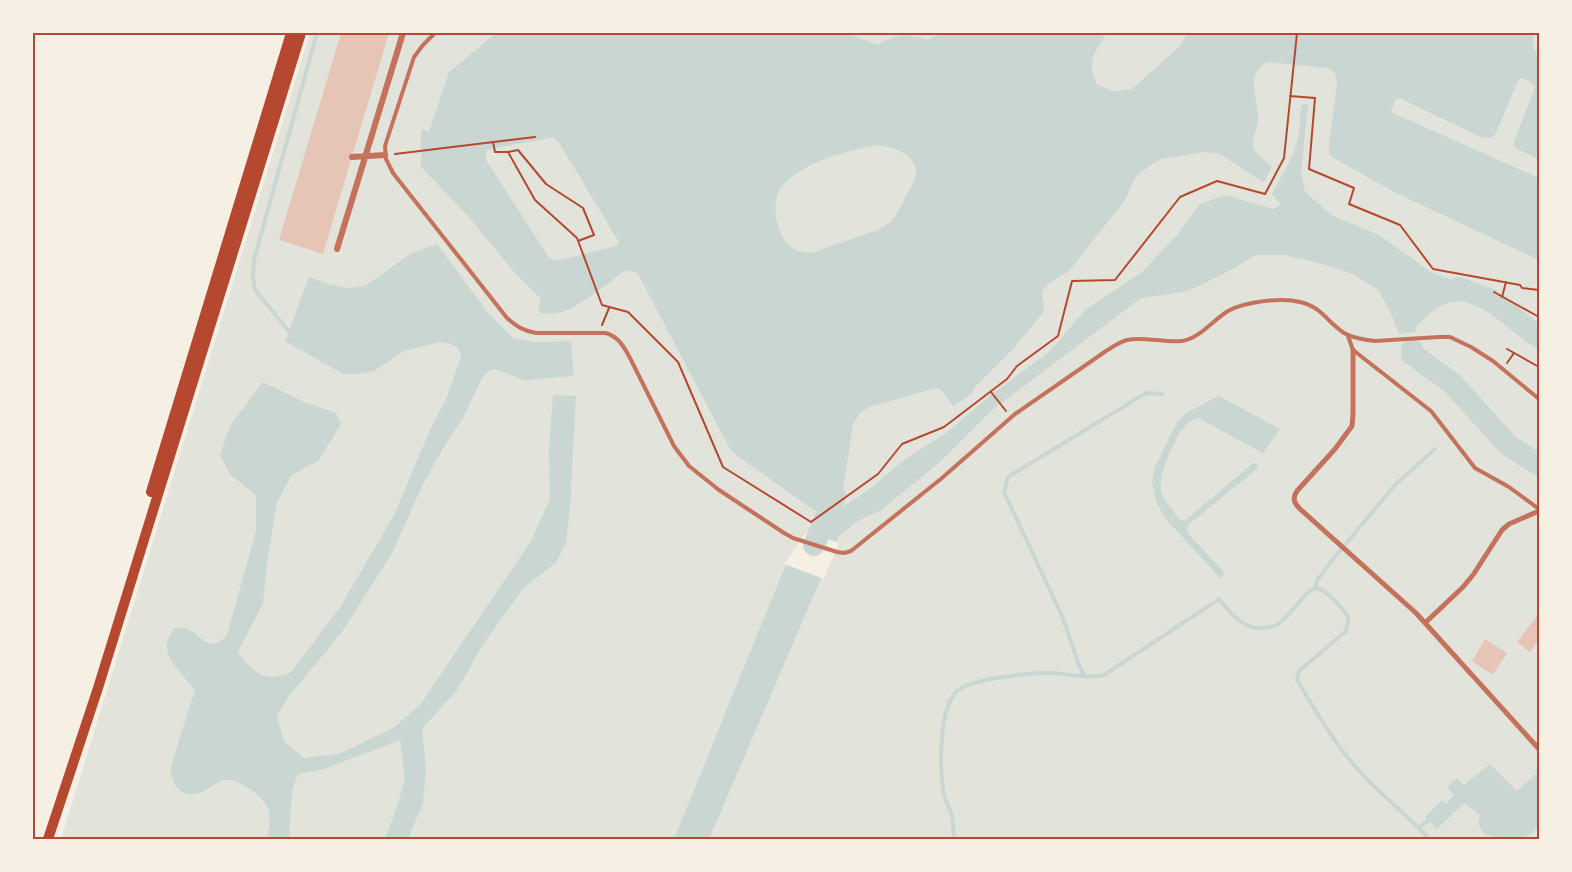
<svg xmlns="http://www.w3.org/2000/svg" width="1572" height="872" viewBox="0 0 1572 872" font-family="'PT Sans Narrow',sans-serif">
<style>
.green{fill:#e2e4dc}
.water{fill:#c9d6d2;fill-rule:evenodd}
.pier{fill:#f6efe4}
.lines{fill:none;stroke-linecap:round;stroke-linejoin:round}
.stream{stroke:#c9d6d2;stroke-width:4}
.river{stroke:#c9d6d2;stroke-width:22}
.building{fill:#e6c5b7}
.path{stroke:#b5482f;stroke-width:2}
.service{stroke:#c5725c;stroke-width:4}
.pedestrian{stroke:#c5725c;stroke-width:5}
.minor{stroke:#c5725c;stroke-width:6}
.primary{stroke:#b5482f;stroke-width:10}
.neatline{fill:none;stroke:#b5482f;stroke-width:2}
</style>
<rect width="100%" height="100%" fill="#f6efe4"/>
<path class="green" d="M310,33H1539V839H61Z"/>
<path class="water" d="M496,33H847L877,45C901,33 902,33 928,40L941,33H1107C1096,50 1085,63 1097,84L1111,91H1116L1132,89L1180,46L1188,33H1534C1531,43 1534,50 1539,58V159L1517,149L1513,145L1535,87C1533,83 1524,78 1520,78L1518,81L1495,135L1490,138L1481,137L1399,98L1396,99L1391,111L1393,113L1539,178V260L1394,192L1332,157L1329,153V144L1337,83L1335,73L1327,68L1267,62C1243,75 1260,101 1258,122C1257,129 1252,138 1253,145C1253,154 1266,161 1272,166L1264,183L1220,154L1205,152L1161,159L1152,164L1136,176L1125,200L1069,271L1051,282L1044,289L1042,292L1044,308L1042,314L1012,350L975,387L971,394L953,406L942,390L936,388L869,407L859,414L853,425L843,488L823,507L815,511L739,457L730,449L638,274L630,270L623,272C608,283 579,307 562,312C554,314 546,314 538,312L541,299L514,272L468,216L421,167V129L429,132L449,72ZM549,138H554L558,141L619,242L617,246L559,260L552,259L548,256L486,160V150ZM876,145C891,146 918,155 916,173C915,182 908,192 904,200C898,212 893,223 880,229L815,252C806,253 800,253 792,248C776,238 769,199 783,185C806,160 845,152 876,145Z
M1308,104L1301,174L1305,192L1333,216L1379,235L1431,272L1487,293L1485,305C1461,299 1445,298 1426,317C1421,322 1416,325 1415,332L1399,334L1390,311L1378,290L1353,274L1326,265L1285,255H1255L1233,269L1199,286L1184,292L1141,298L992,410L939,463L881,510L858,521L839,536L709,839H674L784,569L815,525L867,491L904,460L946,433L991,395L1050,351L1085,310L1142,272L1177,235L1200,204L1226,195L1273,209L1281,204L1272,194L1294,153L1299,134L1301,105Z
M437,244L489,314L513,338L533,342L571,341L574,376L524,380L495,369L488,371L485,375L481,380L463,418L446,443L423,484L392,553L342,632L289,696L277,716L284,742L304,758L339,754L393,728L420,705L531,541L550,499L549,449L553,395L576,396L570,507L566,542L556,563L524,587L482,646L457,690L422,729L426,770L423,803L408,839H385L398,804L405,778L400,740L324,769L298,774L292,790L289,839H268C268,830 271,819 269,811C266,798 238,777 224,780C215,782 208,791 199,793C180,799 170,783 171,766L195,690C186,679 166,660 167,646C167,640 171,634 174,628C177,628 181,627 184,628C200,632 208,656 227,635L256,531V495L230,474L220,455L230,426L263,382L304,402L336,413L341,424L318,461L292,475L277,502L267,563L263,603L238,652C254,673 265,684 291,672L339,609L394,515L430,430L446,399L461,357V354L457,347L449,343L440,342L404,351L374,371L359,374H343L285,341L309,277L331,285L348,288L365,286L410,254Z
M1219,396L1280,429L1263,453L1198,418C1195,419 1192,420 1189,422C1177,431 1157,477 1161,491C1164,501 1174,511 1179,519L1185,521L1253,463L1257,464L1258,468L1188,525L1187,532L1224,572L1222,577L1220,578L1164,517L1156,501L1152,482L1155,467L1177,422L1186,413Z
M1490,764L1517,791L1539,771V825C1526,845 1504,839 1484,834L1478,824L1480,815L1464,803L1437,829L1425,817L1442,800L1446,804L1454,795L1447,787L1457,778L1464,785Z"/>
<path class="pier" d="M807,531L839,543L824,579L784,564Z"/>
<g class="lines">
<path class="stream" d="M288,330L255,290L253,277L254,260L317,33
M1314,589C1316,589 1318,588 1319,589C1326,590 1345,611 1348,617C1349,623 1347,627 1345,632L1299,671L1297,680C1317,713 1336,747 1363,775C1384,798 1409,816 1429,839
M1084,675L1079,665L1062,616L1004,492L1008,477L1146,393L1163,394
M1420,827L1429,820
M954,839C953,832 954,823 952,816C950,807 944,800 943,790C940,767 938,703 960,689C978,678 1018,675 1040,673C1061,671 1083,680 1104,675L1219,599C1232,615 1246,633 1269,627C1271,627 1276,625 1278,624C1287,618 1301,599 1310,590L1314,589L1318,579L1334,558L1395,485L1435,449"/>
<path class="river" d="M1459,288L1489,299L1539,337
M1412,350V354L1452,383L1509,446L1539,465
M814,545L835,496"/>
</g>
<path class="building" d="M341,33H389L323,254L279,240Z
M1539,613V640L1530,652L1517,642Z
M1485,639L1507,653L1493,675L1472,661Z"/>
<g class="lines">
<path class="path" d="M1290,96L1315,98L1309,169L1354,188L1349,204L1400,225L1433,269L1520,285L1522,288L1539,290
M493,142L495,152H508L518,150L546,184L583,208L594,235L578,241
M508,152L535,200L577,238L602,305L628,312L678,362L723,467L811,522L878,474L902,444L944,427L1007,379L1017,366L1058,336L1072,281L1115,280L1180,197L1217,181L1265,194L1284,158L1297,33
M395,154L535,137
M1494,292L1539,317
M1502,297L1506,282
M602,325L609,308
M1507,349L1539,367
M1507,363L1514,353
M991,392L1006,411"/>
<path class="service" d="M435,33L423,45L414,57L385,146L386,159L393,173L507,318C517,327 524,331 536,333H606C619,337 624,347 630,358L674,446L689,466L719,490L784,533L793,538L837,552L844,553L851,551L942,478L1015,414L1106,351C1113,347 1119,342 1127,340C1142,336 1165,343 1182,341C1199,339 1213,320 1228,311C1244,302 1281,297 1300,302C1322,307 1327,322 1344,333C1353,338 1365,340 1375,341L1439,337H1450L1471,347L1493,361L1539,399
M1348,336L1353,350L1431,411L1475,468L1509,487L1539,509"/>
<path class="pedestrian" d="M1353,350V414L1352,426L1335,449L1297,491C1292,498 1294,503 1300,509L1416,613L1539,749
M1425,623L1463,587L1473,575L1502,530L1509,524L1539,511"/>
<path class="minor" d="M352,157L385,155
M337,249L403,33"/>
<path class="primary" d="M151,492L291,33
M48,839L98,688L301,33"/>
</g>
<rect width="1572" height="872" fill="none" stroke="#f6efe4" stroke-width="69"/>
<rect x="34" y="34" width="1504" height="804" class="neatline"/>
</svg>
